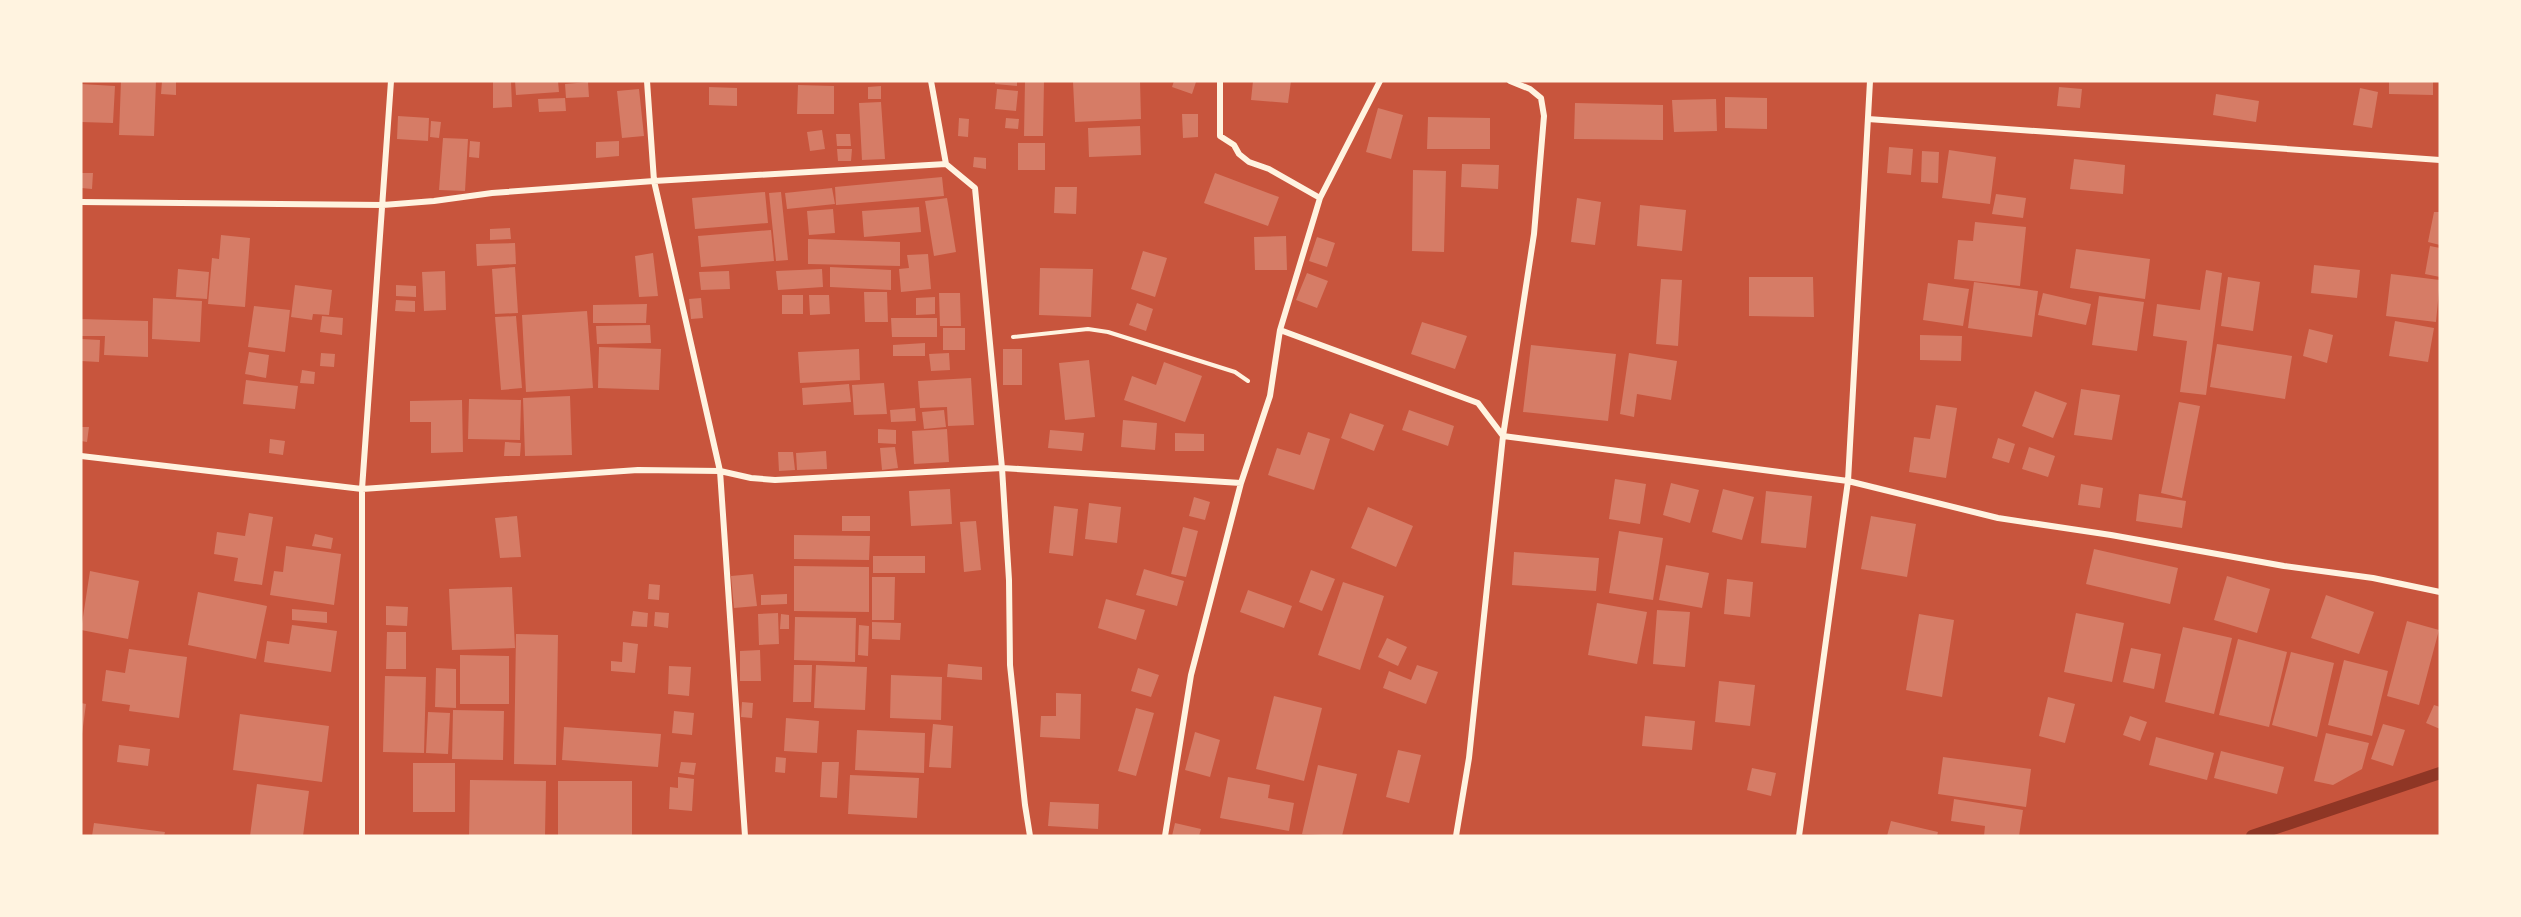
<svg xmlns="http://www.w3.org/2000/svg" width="2521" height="917" viewBox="0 0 2521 917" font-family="'Open Sans',sans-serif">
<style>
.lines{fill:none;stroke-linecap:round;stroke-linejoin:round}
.stream{stroke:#8f3625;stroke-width:12}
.building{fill:#d67c66}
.path{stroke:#fff3e0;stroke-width:4}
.minor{stroke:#fff3e0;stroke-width:6}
</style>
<rect width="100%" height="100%" fill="#c8553d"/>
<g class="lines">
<path class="stream" d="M2252,836L2440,773"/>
</g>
<path class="building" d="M121,81H156L154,136L119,135Z
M162,81H176V95L161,94Z
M493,81H511L512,107L493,108Z
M515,81H558L559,92L516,95Z
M995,81H1017V86L995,84Z
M1025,81H1044L1043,136H1024Z
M1140,81L1141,119L1075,122L1073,82Z
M1174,81L1196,82L1192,94L1172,87Z
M1253,81H1291L1288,103L1251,100Z
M2389,81H2433V95L2389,94Z
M588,82L589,97L566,98L565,84Z
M81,84L115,86L113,123L81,122Z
M798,85L834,86V114H797Z
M881,86V99H868V87Z
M709,87L737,88V106L709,105Z
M2059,87L2082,89L2080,108L2057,106Z
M2360,88L2378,92L2372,128L2353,125Z
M639,89L644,136L622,138L617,91Z
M997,89L1018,91L1016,111L995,109Z
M2216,94L2259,101L2256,122L2213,115Z
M1725,97L1767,98V129L1725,128Z
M565,98L566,111L539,112L538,99Z
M1716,99L1717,131L1674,132L1672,100Z
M881,102L885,159L862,160L859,103Z
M1575,103L1663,105V140L1574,139Z
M1378,108L1403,115L1391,159L1366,152Z
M1182,114H1198V137L1183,138Z
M398,116L429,118L428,141L397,139Z
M1428,117L1490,118V149H1427Z
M959,118L969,119L968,137L958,136Z
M1006,118L1019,119L1018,129L1005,128Z
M431,121L441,122L439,138L430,137Z
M1140,126L1141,155L1089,157L1088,128Z
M822,130L825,149L810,151L807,132Z
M836,134H850L851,146H837Z
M443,138L468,139L465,191L439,190Z
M470,141L480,142L479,158L469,157Z
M619,141V156L596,158V142Z
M1018,143H1045V170H1018Z
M1889,147L1913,149L1911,175L1887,173Z
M837,149H852L851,161H838Z
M1949,150L1996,157L1990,204L1942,198Z
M1922,151L1939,152L1938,183L1921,182Z
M974,157L986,158V169L973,167Z
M2074,159L2125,165L2123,194L2070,189Z
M1462,164L1499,165L1498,189L1461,187Z
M1413,170L1446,171L1444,252L1412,251Z
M81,173H93L92,189L81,188Z
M1215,173L1279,197L1268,226L1204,203Z
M942,177L944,196L836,205L835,187Z
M1055,187H1077L1076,214L1054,213Z
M832,188L835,204L787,209L785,193Z
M765,192L768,223L695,229L692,198Z
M781,192L788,260L776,261L769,193Z
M1996,194L2026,198L2023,218L1992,214Z
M947,198L956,252L934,256L925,201Z
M1577,198L1601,202L1595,245L1571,242Z
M1640,205L1686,210L1682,251L1637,246Z
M919,207L921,232L864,237L862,211Z
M833,209L835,233L809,235L807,211Z
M2434,212H2440V245L2428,242Z
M1975,222L2026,227L2020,286L1954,279L1958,240L1973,241Z
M510,228L511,239L490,240V229Z
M771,230L774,261L701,267L698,236Z
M221,235L250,238L245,307L208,304L212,258L219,259Z
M1286,236L1287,270H1255L1254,237Z
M1317,237L1335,243L1327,267L1309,261Z
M808,239L900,242V266L808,264Z
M515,243L516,264L477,266L476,244Z
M2430,246L2440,248V277L2425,274Z
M2076,249L2150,259L2145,299L2070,288Z
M1143,251L1167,258L1155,297L1131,289Z
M653,253L658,296L639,297L635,256Z
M928,254L931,289L901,292L899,269L909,268L907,255Z
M2314,265L2360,270L2357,298L2311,293Z
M515,267L518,313L495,314L492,269Z
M830,267L891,270V290L830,287Z
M1040,268L1093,269L1091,317L1039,315Z
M178,269L209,272L207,299L176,297Z
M822,269L823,287L778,290L776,271Z
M2206,270L2222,273L2206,395L2180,392L2187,341L2153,336L2157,304L2200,310Z
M445,271L446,310L424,311L422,272Z
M729,271L730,289L701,290L699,272Z
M1307,273L1328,281L1317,308L1296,300Z
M2391,274L2440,280L2436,322L2386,316Z
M1749,277H1813L1814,317L1749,316Z
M2228,277L2260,282L2253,331L2221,326Z
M1661,279L1682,280L1678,346L1656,344Z
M1974,282L2038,291L2032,337L1968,328Z
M1928,283L1969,289L1963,326L1923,320Z
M295,285L332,290L329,315L313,314L312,320L291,317Z
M396,285L416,286V297L396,296Z
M864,292H887L888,322H865Z
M939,293H960L961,326H940Z
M2043,293L2091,304L2086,325L2038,315Z
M782,295H803V314H782Z
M809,295H829L830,314L810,315Z
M2099,296L2144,302L2137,351L2092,345Z
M935,297V314L916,315V298Z
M153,298L202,301L200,342L152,339Z
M701,298L703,318L691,319L689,299Z
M396,300L415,301V312L395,311Z
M1137,303L1153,309L1146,331L1129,325Z
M647,304L646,323H593V305Z
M254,306L290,310L285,352L248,347Z
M587,311L593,388L526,392L522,315Z
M322,316L343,318L342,335L320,332Z
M516,316L522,388L501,390L495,317Z
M891,318H937V337H892Z
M81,319L148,321V357L104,355L105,336H81Z
M2395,321L2434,328L2428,362L2389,356Z
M1422,322L1467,336L1455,369L1411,354Z
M650,325L651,343L597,344L596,326Z
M943,328H965V350H943Z
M2309,329L2333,335L2327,363L2303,356Z
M1920,335L1962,336L1961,361L1920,360Z
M81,339L100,340L99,362L81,361Z
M925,343V356H893V345Z
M2217,344L2292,356L2285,399L2210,387Z
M1531,345L1616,354L1608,421L1523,412Z
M599,347L661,349L659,390L598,388Z
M859,349L860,380L800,383L798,352Z
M1003,349H1022V385H1003Z
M249,352L269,355L266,378L245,374Z
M321,353L335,354L334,367L320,366Z
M949,353L950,370L931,371L929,354Z
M1629,353L1677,361L1671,400L1637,394L1634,417L1620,414Z
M1089,360L1095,417L1065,420L1059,363Z
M1164,362L1202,376L1185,422L1124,400L1132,376L1156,385Z
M302,370L315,372L314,384L300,383Z
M971,378L974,425L948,426L947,407L920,408L918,381Z
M246,380L298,386L295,409L243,404Z
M884,383L887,414L854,415L852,385Z
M849,384L851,402L803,405L802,388Z
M2081,389L2120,395L2112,440L2074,435Z
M2035,391L2067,403L2053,438L2022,426Z
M570,396L572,455L525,456L523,398Z
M469,399L521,400L520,440L468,439Z
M462,400L463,452L431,453V422H410V401Z
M2179,402L2200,406L2182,498L2161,493Z
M1936,405L1957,408L1946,478L1909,472L1914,437L1930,439Z
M915,408L916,421L891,422L890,410Z
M944,410L946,427L924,429L922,412Z
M1409,410L1454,426L1448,446L1402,430Z
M1350,413L1384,425L1374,451L1341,438Z
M1123,420L1157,423L1155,450L1121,447Z
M81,427H89L87,442L81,441Z
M878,429L896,430V444L878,443Z
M947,429L949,462L914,464L912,431Z
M1050,430L1084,433L1082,451L1048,448Z
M1308,432L1330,439L1314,490L1268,475L1277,448L1300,455Z
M1175,433L1204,434V451H1175Z
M1998,438L2015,444L2009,463L1992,458Z
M270,439L285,441L283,455L269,453Z
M505,442L521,443L520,456H504Z
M895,447L898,468L882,470L880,448Z
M2029,447L2055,456L2048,477L2022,469Z
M826,451L827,469L797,470L796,453Z
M778,452H793L795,470L779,471Z
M1615,479L1646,484L1640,524L1609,519Z
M1671,483L1699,490L1690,523L1663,515Z
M2081,484L2103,488L2100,508L2078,505Z
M950,489L952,524L911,526L909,491Z
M1723,489L1754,497L1742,540L1712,532Z
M1766,491L1812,496L1806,548L1761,543Z
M2139,494L2186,501L2182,528L2136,521Z
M1194,497L1210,502L1205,520L1189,516Z
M1089,503L1121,507L1117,543L1085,539Z
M1054,506L1078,509L1073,556L1049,553Z
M1368,507L1413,526L1396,567L1351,548Z
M249,513L273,517L262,585L234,581L238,558L214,554L217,532L245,536Z
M517,516L521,557L500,558L495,518Z
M842,516H870V531H842Z
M1871,516L1916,524L1907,577L1861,569Z
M976,521L981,570L964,572L960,522Z
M1183,527L1198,531L1186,577L1171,574Z
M1619,531L1663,538L1653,600L1609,593Z
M315,534L333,538L331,549L312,546Z
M794,535L870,536L869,560L794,559Z
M286,546L341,554L334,605L270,595L274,571L283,572Z
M2094,549L2178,568L2170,604L2086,584Z
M1514,552L1599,558L1596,591L1512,585Z
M873,556H925V573H873Z
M1666,565L1709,573L1702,608L1659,600Z
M794,566L869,567V612L794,611Z
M1144,569L1184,581L1177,606L1136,595Z
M1311,570L1335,579L1322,611L1299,602Z
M90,571L139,581L128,639L81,630Z
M753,574L757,606L734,608L731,576Z
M2227,576L2270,589L2257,633L2214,620Z
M872,577H895L894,620H872Z
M1727,579L1753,582L1750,617L1724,614Z
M1343,582L1384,596L1360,670L1318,655Z
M649,584L660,585L659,600L648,599Z
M512,587L515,648L452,650L449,589Z
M1248,590L1292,606L1284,628L1240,612Z
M198,592L267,606L256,659L188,645Z
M787,594V604L761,605V595Z
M2326,595L2374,612L2359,654L2311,638Z
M1106,599L1145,610L1136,640L1098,628Z
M1597,603L1647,612L1637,664L1588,655Z
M386,606L408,607L407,626L386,625Z
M292,609L327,612V623L292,620Z
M1657,610L1690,612L1685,667L1653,664Z
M633,611L648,613L647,627L631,626Z
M655,612L669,613L668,628L654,626Z
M778,613L779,644L759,645L758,614Z
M2076,613L2124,623L2112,682L2064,672Z
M781,614L789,615V629H780Z
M1919,614L1954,620L1942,697L1906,690Z
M795,617L856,618L855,662L794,660Z
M2407,621L2439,630L2419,705L2387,696Z
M872,622L901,623L900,640L872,639Z
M292,625L337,631L331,672L264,662L267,641L289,644Z
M859,625L869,626L868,656L858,655Z
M2183,627L2232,638L2214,714L2165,702Z
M387,632H406V669H386Z
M516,634L558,635L556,765L514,764Z
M1387,638L1407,647L1398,666L1378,657Z
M2238,639L2287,652L2269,727L2219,715Z
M623,642L638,644L635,673L611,671V661L622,662Z
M2131,648L2161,654L2154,689L2123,682Z
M129,649L187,657L179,718L129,711L130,705L102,701L106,670L125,673Z
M760,650L761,681H740V651Z
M2291,652L2334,663L2317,737L2272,725Z
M460,655L509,656V704H460Z
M2344,660L2388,671L2372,736L2328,725Z
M948,664L982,667V680L947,677Z
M794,665H812L811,702H793Z
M816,665L867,667L865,710L814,708Z
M1417,665L1438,672L1426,704L1383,688L1389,671L1411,680Z
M669,666L691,667L689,696L668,694Z
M436,668L456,669V708L435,707Z
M1138,668L1159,675L1151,697L1131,691Z
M891,675L942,677L941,720L890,718Z
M385,676L426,677L424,753L383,752Z
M1719,681L1755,685L1750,726L1715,722Z
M1056,693L1081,694L1080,739L1040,737L1041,716H1056Z
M1274,696L1322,708L1304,781L1256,769Z
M2048,697L2075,704L2065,743L2039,736Z
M742,702L753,703L752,718L741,717Z
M81,703L86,704L82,734H81Z
M2434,705L2440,707V729L2426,723Z
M1136,708L1154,713L1136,776L1118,771Z
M453,710L504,711L503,760L452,759Z
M674,711L694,713L692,735L672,733Z
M428,712L450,713L448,754L426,753Z
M240,714L329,726L322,782L233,770Z
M1645,716L1695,721L1692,750L1642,746Z
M2130,716L2147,722L2140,741L2123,735Z
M786,718L819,721L817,753L784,751Z
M933,724L953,726L951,768L929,767Z
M2383,724L2405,730L2393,766L2371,759Z
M564,727L661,734L658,767L562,760Z
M857,730L925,733L924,773L855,770Z
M1195,732L1220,740L1210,777L1185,770Z
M2326,733L2369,743L2362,769L2333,785L2314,781Z
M2156,737L2214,753L2207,780L2149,765Z
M119,745L150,749L148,766L117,762Z
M1398,750L1421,755L1409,803L1386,797Z
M2221,751L2284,767L2277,794L2214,778Z
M776,757L786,758L785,773L775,772Z
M1943,757L2031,769L2026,807L1938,794Z
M681,762L696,763L694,775L679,773Z
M822,762H839L837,798L820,797Z
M413,763H455V812H413Z
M1318,765L1357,774L1342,836L1302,834Z
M1752,768L1776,773L1771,796L1747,790Z
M850,775L919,778L917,818L848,814Z
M678,777L694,779L692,811L669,809L670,787L678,788Z
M1228,777L1270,785L1268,798L1294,803L1289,831L1220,818Z
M470,780L546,781L545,836H469Z
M558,781H632V836H558Z
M257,784L309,791L303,836H250Z
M1954,799L2023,810L2019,836H1984L1985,826L1951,821Z
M1050,802L1099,804L1098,829L1048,826Z
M1891,821L1938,832L1937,836H1887Z
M94,823L165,832L164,836H92Z
M1175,823L1201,829L1199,836H1172Z"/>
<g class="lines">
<path class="path" d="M1013,337L1088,329L1108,332L1235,372L1248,381"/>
<path class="minor" d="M647,81L654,181L720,471L745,836
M931,81L946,164L975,188L1002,468L1009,580L1010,665L1025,805L1030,836
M1220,81V136L1234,145L1239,154L1249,162L1269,169L1320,198
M1868,119L2440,160
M81,202L383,205L434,201L492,193L654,181L946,164
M1280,330L1478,403L1503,436L1848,481L1998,518L2111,535L2284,566L2373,578L2440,592
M81,456L362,489L638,470L720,471L751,478L775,480L1002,468L1241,483L1270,396L1280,330L1320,198L1380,81
M362,836V489L391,81
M1165,836L1191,675L1241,483
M1456,836L1469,758L1503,436L1534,234L1544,116L1541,98L1530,89L1510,81
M1799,836L1848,481L1870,81"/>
</g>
<rect width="2521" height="917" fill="none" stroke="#fff3e0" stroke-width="165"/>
</svg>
